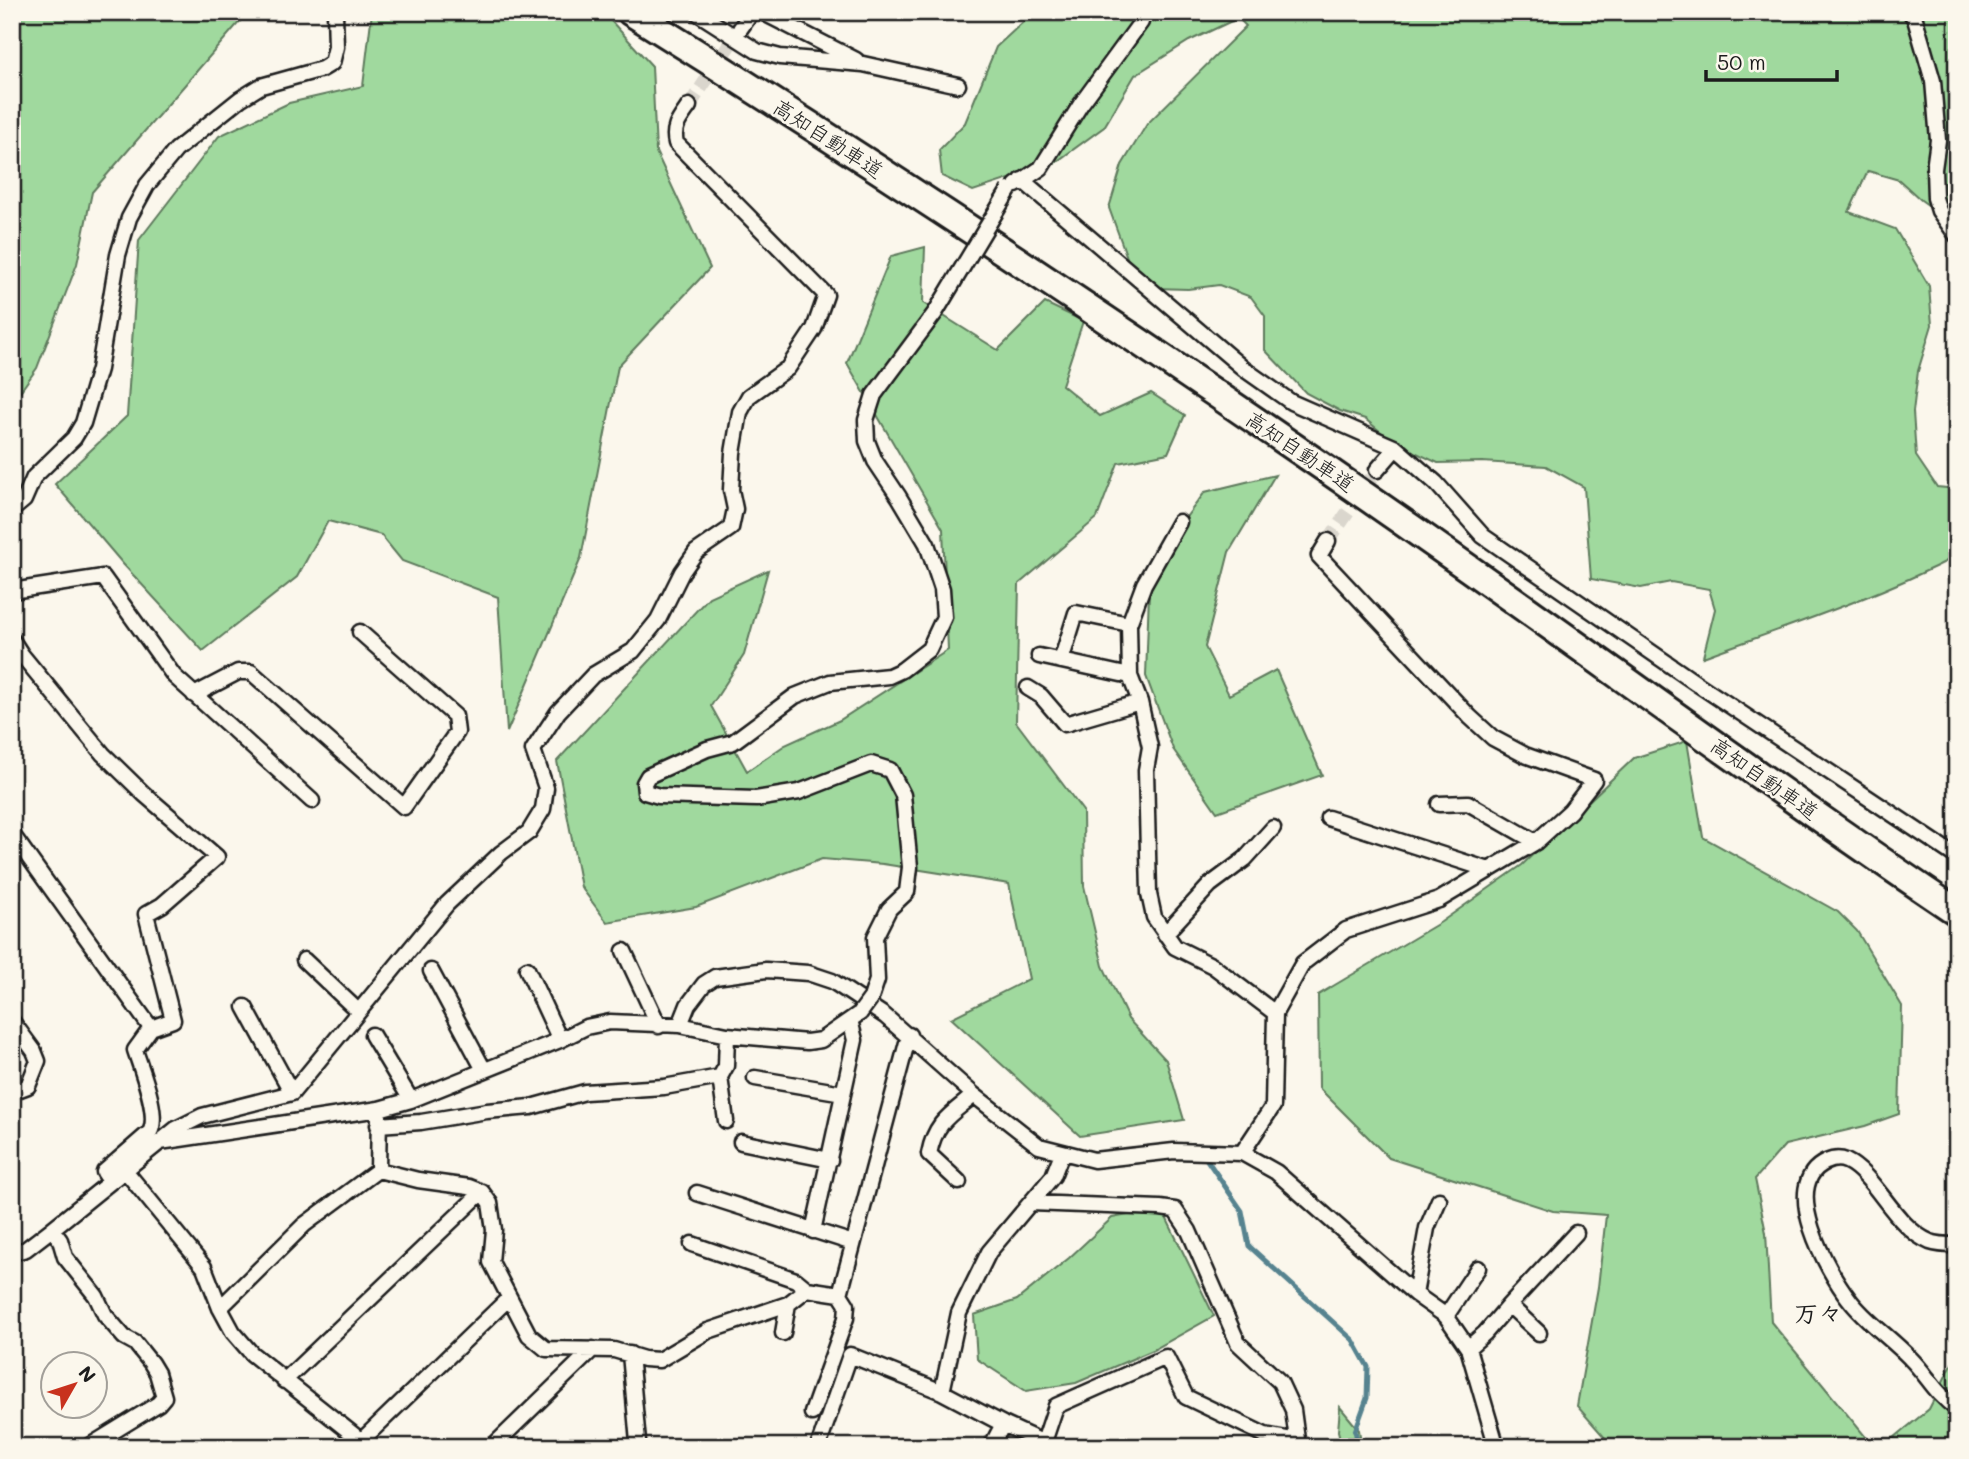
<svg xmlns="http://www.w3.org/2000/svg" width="1969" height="1459" viewBox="0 0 1969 1459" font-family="Mali,'Klee One',sans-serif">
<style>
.green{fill:#a0d99e;stroke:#5e7a5d;stroke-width:2}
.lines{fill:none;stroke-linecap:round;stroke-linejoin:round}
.stream{stroke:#56838f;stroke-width:5}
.street-tunnel{stroke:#dad6cd;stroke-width:14;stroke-dasharray:14 7;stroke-linecap:butt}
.street-casing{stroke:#1c1c1c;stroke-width:19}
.highway-casing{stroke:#1c1c1c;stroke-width:32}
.street{stroke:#fbf7ec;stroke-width:14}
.highway{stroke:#fbf7ec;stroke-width:26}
.street-bridge-casing{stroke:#1c1c1c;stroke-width:19;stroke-linecap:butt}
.street-bridge{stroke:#fbf7ec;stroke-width:14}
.labels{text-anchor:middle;stroke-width:5;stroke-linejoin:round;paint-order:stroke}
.street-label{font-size:21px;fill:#1c1c1c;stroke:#fbf7ec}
.quarter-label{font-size:24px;font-weight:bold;fill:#1c1c1c;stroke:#fbf7ec}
</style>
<rect width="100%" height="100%" fill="#fbf7ec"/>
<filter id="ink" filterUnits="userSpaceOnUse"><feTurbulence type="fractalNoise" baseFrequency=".0143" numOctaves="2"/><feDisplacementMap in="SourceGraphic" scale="14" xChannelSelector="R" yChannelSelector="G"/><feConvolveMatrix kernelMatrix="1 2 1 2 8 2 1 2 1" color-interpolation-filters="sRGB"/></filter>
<g filter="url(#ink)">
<path class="green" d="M12,12H248L92,192L77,264L37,368L12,403Z
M372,12H603L652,66L656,152L710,268L618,366L581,558L507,732L498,597L402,561L381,535L328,521L297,577L203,651L123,564L55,484L127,416L139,240L219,136L289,103L363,86Z
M1034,12H1957V226L1921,200L1899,180L1868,171L1849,212L1895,229L1929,286L1932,325L1918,371L1913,412L1916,456L1937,487L1957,489V556C1875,598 1788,626 1703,657L1715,609L1709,589L1671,582L1641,588L1591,579L1584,487L1546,466L1482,462L1438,463L1393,442L1365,419L1340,411L1306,393L1265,350V316L1251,297L1219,285L1188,289L1153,288L1129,263L1109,208L1122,165L1147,124L1246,26L1238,18L1189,41L1135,75L1104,127L1052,165L973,191L942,176L939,150L965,123L996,47Z
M925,247L923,303L998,350L1045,303L1083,321L1062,385L1100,416L1151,393L1185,415L1168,453L1118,463L1097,518L1019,584L1016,722L1083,811L1084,886L1103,966L1128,1019L1166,1060L1184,1120L1080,1136L951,1018L1029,979L1009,884L883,864L822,859L696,907L607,922L581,887L557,761L709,597L768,570L744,655L711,706L747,771L785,745L840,720L948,650L943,529L847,363L891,256Z
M1275,475L1229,552L1205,647L1229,695L1276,670L1322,775L1217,812L1173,749L1146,676L1150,565L1205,492Z
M1687,741L1703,837L1838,912L1857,931L1902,1006L1899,1114L1865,1126L1785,1145L1755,1179L1766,1233L1771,1322L1874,1447H1753L1750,1438L1735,1447H1613L1577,1406L1598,1287L1606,1215L1553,1211L1389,1158L1319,1088L1318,995L1441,922L1522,865L1634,758Z
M1162,1209L1214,1316L1153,1350L1076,1383L1026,1391L977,1359L974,1315L1017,1300L1069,1258L1112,1218Z
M1957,1354V1447H1883L1929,1409Z
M1340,1407L1359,1430L1362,1447H1342L1338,1431Z"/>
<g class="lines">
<path class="stream" d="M1207,1160L1242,1211L1249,1246L1353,1340L1368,1367L1367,1398L1355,1431L1359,1447"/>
<path class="street-tunnel" d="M689,106L740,29
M1328,541L1377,470"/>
<defs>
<path id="street" d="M696,12L757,51L780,57L863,64L958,85
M762,12L856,60
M1910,12L1915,19L1933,81L1938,140L1934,169L1935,198L1939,211L1957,236
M740,29L752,12
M1022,180L1244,369L1291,402L1396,448L1436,483L1483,536L1696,683L1957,857
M1016,185L1041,168L1081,104L1141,22L1143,12
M1377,470L1396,448
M12,510L24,500L34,477L74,438L83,423L99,369L118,255L129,218L147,185L176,150L240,99L261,86L322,69L332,63L336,47L335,12
M1179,522L1144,584L1129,624L1130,676L1140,702L1150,747L1146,770L1149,894L1154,917L1175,947L1213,966L1275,1013L1273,1106L1242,1153
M12,591L103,577L174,676L312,801
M12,640L21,654L103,754L144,794L217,857L162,905L146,914L173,1020L151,1028
M1039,656L1130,676
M1061,661L1076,613L1129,624
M1028,688L1041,696L1065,724L1140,702
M194,695L238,672H251L404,807L457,732L455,716L360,632
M1439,804L1468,803L1536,842
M1328,818L1489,870
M12,834L151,1028L135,1050C141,1069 160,1115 150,1132L104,1172L110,1181
M1165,934L1210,885L1245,859L1273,828
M624,951L659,1026
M304,960L358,1011
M527,969L560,1040
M431,971L484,1070
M871,998L877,980L875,937L889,909L907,892L910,867L903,795L890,770L871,764L799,792L756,799L659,796L645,792L644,783L648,776L707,749L733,742L795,696L830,682L889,676L902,670L929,649L944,617L942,589L927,544L899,497L875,461L867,441L866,420L874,395L935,313
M245,1007L292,1093
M1275,1013L1303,963L1346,930L1439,900L1489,870L1536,842L1570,811L1594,780L1525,755L1493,738L1470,717L1319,556L1328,541
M12,1021L34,1051L38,1061L28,1086L12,1092
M680,1025L688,1005L704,984L715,977L766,970L808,973L832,981L885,1016L974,1095L1039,1146L1094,1160L1174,1151L1242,1153L1276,1172L1415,1294L1446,1316L1468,1348L1495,1441L1500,1447
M372,1035L411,1100
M720,1077L726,1121
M755,1078L843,1093
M378,1125L421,1122L487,1111L531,1107L585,1092L664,1087L720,1077L726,1066L727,1035
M160,1142L379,1109L411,1100L560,1040L586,1027L610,1022L680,1025L727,1035L807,1042L821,1040L860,1013
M741,1142L830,1160
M124,1169L204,1267L220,1308L233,1332L252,1354L369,1447
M378,1170L418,1180L469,1187L482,1192L490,1203L494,1230L491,1262L529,1335L546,1349L614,1350L644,1359L659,1360L708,1331L788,1304L807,1289L840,1294L909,1035
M378,1170L379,1115
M959,1182L929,1154C935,1122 950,1115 974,1095
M697,1193L853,1243
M1031,1203L1160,1208L1175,1210L1189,1231L1238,1343L1280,1382L1293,1410L1298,1447
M52,1229L60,1240L65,1257L96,1296L105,1315L124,1337L135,1343L151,1363L157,1373L164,1397L158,1404L88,1447
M813,1231L855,1040L850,1020
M692,1244L796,1280L807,1289
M1957,1245C1948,1245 1938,1245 1930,1242C1894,1227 1876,1175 1846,1161C1839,1158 1833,1159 1826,1162C1778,1184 1828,1272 1849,1299C1865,1321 1891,1338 1910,1358C1928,1376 1934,1392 1957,1409
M12,1253L26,1249L52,1229L176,1129L202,1116L292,1093L447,904L501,853L529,832L543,809L546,788L533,750L558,712L593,675L633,651L658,620L682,572L696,552L731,528L735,509L731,490L733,453L740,412L749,396L788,368L814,329L826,295L676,143C672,127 680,119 689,106
M1415,1294L1427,1228L1439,1200
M1509,1305L1576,1233
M220,1308L304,1225L378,1170
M1446,1316L1478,1268
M783,1333L788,1304
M1468,1348L1485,1333L1509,1305L1539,1333
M630,1354L638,1442L633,1447
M284,1381L482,1192
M942,1392L959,1313L989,1252L1053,1176L1062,1153
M812,1413L846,1318L847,1305L840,1294
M361,1441L509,1298
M1044,1442L1056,1406L1166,1357L1186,1397L1265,1435L1297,1441
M492,1447L593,1349
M818,1447L850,1355L942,1392L1003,1424L1053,1447
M991,1447L1003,1424"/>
<path id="highway" d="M631,12C886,171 1137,338 1384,509C1576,642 1763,782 1957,912"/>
</defs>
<use href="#street" class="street-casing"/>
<use href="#highway" class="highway-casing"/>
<use href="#street" class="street"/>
<use href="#highway" class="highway"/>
<defs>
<path id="street-bridge" d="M935,313L1009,190
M860,1013L871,998"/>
</defs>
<use href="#street-bridge" class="street-bridge-casing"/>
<use href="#street-bridge" class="street-bridge"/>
</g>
</g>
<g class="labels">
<g class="street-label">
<text transform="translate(828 139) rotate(33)" y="7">高知自動車道</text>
<text transform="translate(1300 452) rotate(34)" y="7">高知自動車道</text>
<text transform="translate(1764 779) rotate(35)" y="7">高知自動車道</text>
</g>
<g class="quarter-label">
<text x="1818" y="1322">万々</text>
</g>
</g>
<rect width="1969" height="1459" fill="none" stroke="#fbf7ec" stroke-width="42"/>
<rect x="21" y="21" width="1927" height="1417" fill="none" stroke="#1c1c1c" stroke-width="2.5" filter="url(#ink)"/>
<g transform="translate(74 1385) rotate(51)"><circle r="33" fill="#fbf7ec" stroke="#a29f99" stroke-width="2"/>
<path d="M0-5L12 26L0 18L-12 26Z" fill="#c8321e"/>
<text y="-10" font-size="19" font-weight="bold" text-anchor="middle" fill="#1c1c1c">N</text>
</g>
<path d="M1706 70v10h131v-10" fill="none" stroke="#1c1c1c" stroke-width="3.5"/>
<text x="1717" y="70" font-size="21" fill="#1c1c1c" stroke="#fbf7ec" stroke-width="5" paint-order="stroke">50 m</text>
</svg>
